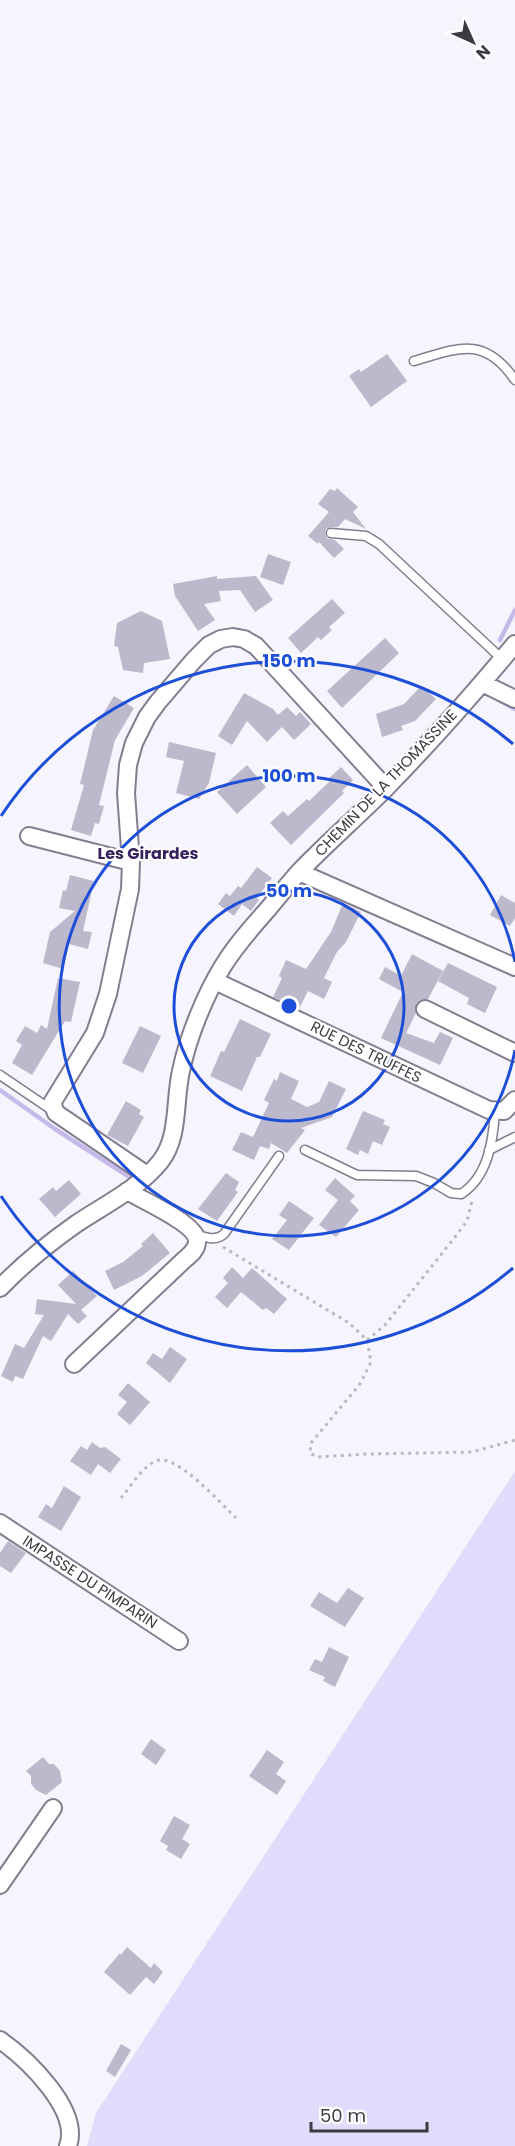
<svg xmlns="http://www.w3.org/2000/svg" width="515" height="2146" viewBox="0 0 515 2146" font-family="Poppins,sans-serif">
<style>
.green{fill:#e2dbfb}
.lines{fill:none;stroke-linecap:round;stroke-linejoin:round}
.stream{stroke:#c6baea;stroke-width:4.5}
.building{fill:#bdb9cc}
.service-casing{stroke:#827e90;stroke-width:11}
.minor-casing{stroke:#827e90;stroke-width:20}
.path{stroke:#bab8c0;stroke-width:3;stroke-dasharray:3 4.5;stroke-linecap:butt}
.service{stroke:#fff;stroke-width:8}
.minor{stroke:#fff;stroke-width:16}
.ring{fill:none;stroke:#1d4ed8;stroke-width:3}
.labels{text-anchor:middle;stroke-width:4.5;stroke-linejoin:round;paint-order:stroke}
.street-label{font-size:15px;fill:#3c3b42;stroke:#fff}
.neighbourhood-label{font-size:16px;font-weight:bold;fill:#37225d;stroke:#fff}
.centre{fill:#1d4ed8;stroke:#fff;stroke-width:3}
.ring-label{font-size:18px;text-anchor:middle;font-weight:bold;fill:#1d4ed8;stroke:#fff;stroke-width:4.5;stroke-linejoin:round;paint-order:stroke}
</style>
<rect width="100%" height="100%" fill="#f6f4fc"/>
<path class="green" d="M515,1471V2146H87L96,2113Z"/>
<g class="lines">
<path class="stream" d="M500,640L515,610
M497,699L515,709
M0,1090L55,1129L131,1178"/>
</g>
<path class="building" d="M387,354L407,381L371,407L349,376L359,369L361,372Z
M337,488L358,507L353,512L366,529L345,519L338,527H331L326,529L325,533L327,538L335,540L344,549L334,558L319,542L318,544L308,536L329,512L318,504L330,489L335,491Z
M268,554L291,562L283,585L260,577Z
M217,576V579L256,576L273,600L255,612L240,590L219,591L221,601L204,604L215,620L198,631L175,596L173,584Z
M332,599L345,613L329,627L332,630L321,640L318,637L301,653L288,638Z
M141,611L162,621L170,659L144,663L143,673L123,670L118,647L114,646L117,623Z
M385,638L399,653L342,708L327,691Z
M421,686L436,699L415,721L401,726L403,730L382,737L376,714L404,704Z
M244,693L273,709L278,715L287,707L296,716L300,712L311,724L294,740L282,727L267,742L247,721L232,745L218,736Z
M114,696L134,708L115,740L99,805L104,806L99,824L95,823L91,836L71,830L84,785L80,784L93,730Z
M169,742L216,753L209,783L199,799L176,793L184,761L166,757Z
M247,765L266,787L237,814L217,792Z
M341,767L353,780L342,791L344,793L291,845L270,823L283,811L288,816L307,799L309,801L330,781L328,779Z
M257,867L272,878L257,898L259,900L251,911L242,904L234,916L218,904L226,893L230,896L238,886L241,888Z
M70,875L94,881L83,931L92,932L88,949L69,944L63,969L43,963L50,932L75,911L59,908L63,890L66,891Z
M501,895L515,903V918L510,926L490,915Z
M343,903L361,912L346,942L337,952L324,978L332,982L324,999L308,991L299,1009L273,997L282,978L279,976L286,960L306,969L331,932Z
M412,954L443,971L428,999L420,1000L416,1004V1013L406,1033L434,1043L440,1032L453,1038L440,1065L381,1038L403,992L379,979L385,967L401,976Z
M448,963L497,987L485,1013L467,1004L469,998L438,981Z
M58,978L80,982L71,1022L65,1021L32,1075L12,1063L22,1045L16,1041L25,1026L37,1033L41,1025L47,1029Z
M240,1019L271,1034L260,1057H257L242,1091L210,1076L221,1051L224,1052Z
M140,1026L161,1036L143,1073L122,1063Z
M280,1072L299,1081L291,1099L307,1107L319,1102L329,1081L346,1089L332,1117L301,1128L305,1130L287,1153L271,1143L269,1149L260,1146L254,1160L232,1150L241,1132L253,1137L269,1103L264,1100L274,1079L277,1081Z
M126,1101L141,1110L139,1114L144,1117L128,1146L107,1135Z
M363,1111L385,1120L383,1124L390,1127L382,1145L373,1141L368,1154L360,1150L358,1155L346,1149Z
M226,1173L239,1182L235,1190L238,1192L217,1221L198,1209Z
M335,1178L355,1196L350,1201L359,1210L336,1237L319,1225L338,1200L325,1190Z
M69,1180L81,1194L55,1217L39,1199L53,1187L56,1191Z
M289,1201L314,1218L289,1250L272,1239L287,1220L279,1215Z
M153,1233L170,1253L142,1276L114,1290L105,1271L123,1262L143,1246L141,1244Z
M232,1267L243,1278L252,1268L287,1299L274,1314L266,1308L263,1310L241,1292L227,1308L215,1297L228,1283L223,1278Z
M73,1271L97,1296L81,1310L87,1316L78,1324L68,1314L51,1341L43,1336L23,1379L15,1376L13,1382L1,1376L15,1344L24,1348L44,1315L35,1314L37,1299L76,1304L58,1285Z
M170,1347L187,1359L170,1383L146,1363L153,1353L162,1359Z
M128,1383L150,1402L130,1425L117,1414L127,1402L118,1395Z
M92,1442L100,1448L105,1447L121,1459L110,1473L98,1464L91,1475L70,1461L81,1446L87,1450Z
M64,1486L81,1497L61,1531L38,1517L46,1504L52,1508Z
M8,1541L26,1553L11,1573L0,1566V1553Z
M348,1588L364,1598L345,1627L310,1606L319,1592L337,1603Z
M329,1647L349,1657L335,1687L323,1681L325,1677L309,1670L315,1659L322,1662Z
M151,1739L166,1750L156,1765L141,1754Z
M267,1750L284,1762L276,1774L286,1781L277,1795L249,1776Z
M43,1757L49,1764H54L60,1771L62,1782L46,1795L36,1790L31,1784V1776L26,1771Z
M174,1816L190,1825L182,1839L190,1844L181,1859L166,1850L168,1846L160,1841Z
M127,1947L151,1968L154,1963L163,1972L154,1984L146,1977L130,1995L104,1972L120,1953L121,1955Z
M121,2044L131,2050L115,2077L106,2071Z"/>
<g class="lines">
<defs>
<path id="service" d="M414,361C458,348 484,335 515,380
M331,533L366,536L379,544L502,659
M0,1075L53,1111
M305,1150L357,1175L416,1176L434,1183L451,1193L461,1194C488,1177 493,1141 495,1112
M489,1150L515,1137
M195,1234C205,1237 215,1242 224,1234L279,1156"/>
<path id="minor" d="M482,683L515,699
M29,836L131,862
M299,872L515,967
M215,981L489,1110L504,1111L515,1100
M425,1009L515,1053
M147,1175L56,1113L52,1103L95,1033L108,994L130,889L131,862L126,793L128,765L134,743L147,717L158,702L194,660L209,645L221,639L233,637L244,639L256,646L386,788
M0,1288C23,1264 49,1243 76,1224C104,1205 138,1189 160,1162C180,1137 174,1101 181,1071C188,1037 205,995 223,966C236,945 252,927 268,909C279,896 289,883 300,871C327,843 357,817 385,789C430,743 474,693 515,644
M74,1364L184,1260C190,1255 198,1249 197,1240C195,1223 142,1200 127,1191
M0,1523L179,1641
M0,1885L53,1808
M0,2040C27,2059 81,2110 68,2146"/>
</defs>
<use href="#service" class="service-casing"/>
<use href="#minor" class="minor-casing"/>
<path class="path" d="M223,1247L349,1323L367,1340L371,1362L360,1384L311,1443L310,1453L317,1457L368,1454L472,1452L515,1440
M367,1340L385,1325L455,1237L467,1221L472,1201
M121,1498C131,1486 142,1467 156,1461C176,1452 222,1505 236,1518"/>
<use href="#service" class="service"/>
<use href="#minor" class="minor"/>
</g>
<g class="ring">
<circle cx="289" cy="1006" r="115"/>
<path d="M515 1050A230 230 0 1 1 515 962"/>
<path d="M513 1268A345 345 0 0 1 1 1196M1 816A345 345 0 0 1 513 744"/>
</g>
<g class="labels">
<g class="street-label">
<text transform="translate(386 783) rotate(-46)" y="5">CHEMIN DE LA THOMASSINE</text>
<text transform="translate(366 1052) rotate(26)" y="5">RUE DES TRUFFES</text>
<text transform="translate(90 1582) rotate(33)" y="5">IMPASSE DU PIMPARIN</text>
</g>
<g class="neighbourhood-label">
<text x="148" y="859">Les Girardes</text>
</g>
</g>
<circle cx="289" cy="1006" r="9" class="centre"/>
<g class="ring-label">
<text x="289" y="667">150 m</text>
<text x="289" y="782">100 m</text>
<text x="289" y="897">50 m</text>
</g>
<g transform="translate(473 42) rotate(135)" stroke="#ffffff" stroke-width="4.5" paint-order="stroke">
<path d="M0-4.5L10 22L0 15L-10 22Z" fill="#3c3b42"/>
<text y="-9" font-size="16" font-weight="bold" text-anchor="middle" fill="#3c3b42">N</text>
</g>
<path d="M311 2122v9h116v-9" fill="none" stroke="#3c3b42" stroke-width="3"/>
<text x="320" y="2122" font-size="18" fill="#3c3b42" stroke="#ffffff" stroke-width="4.5" paint-order="stroke">50 m</text>
</svg>
